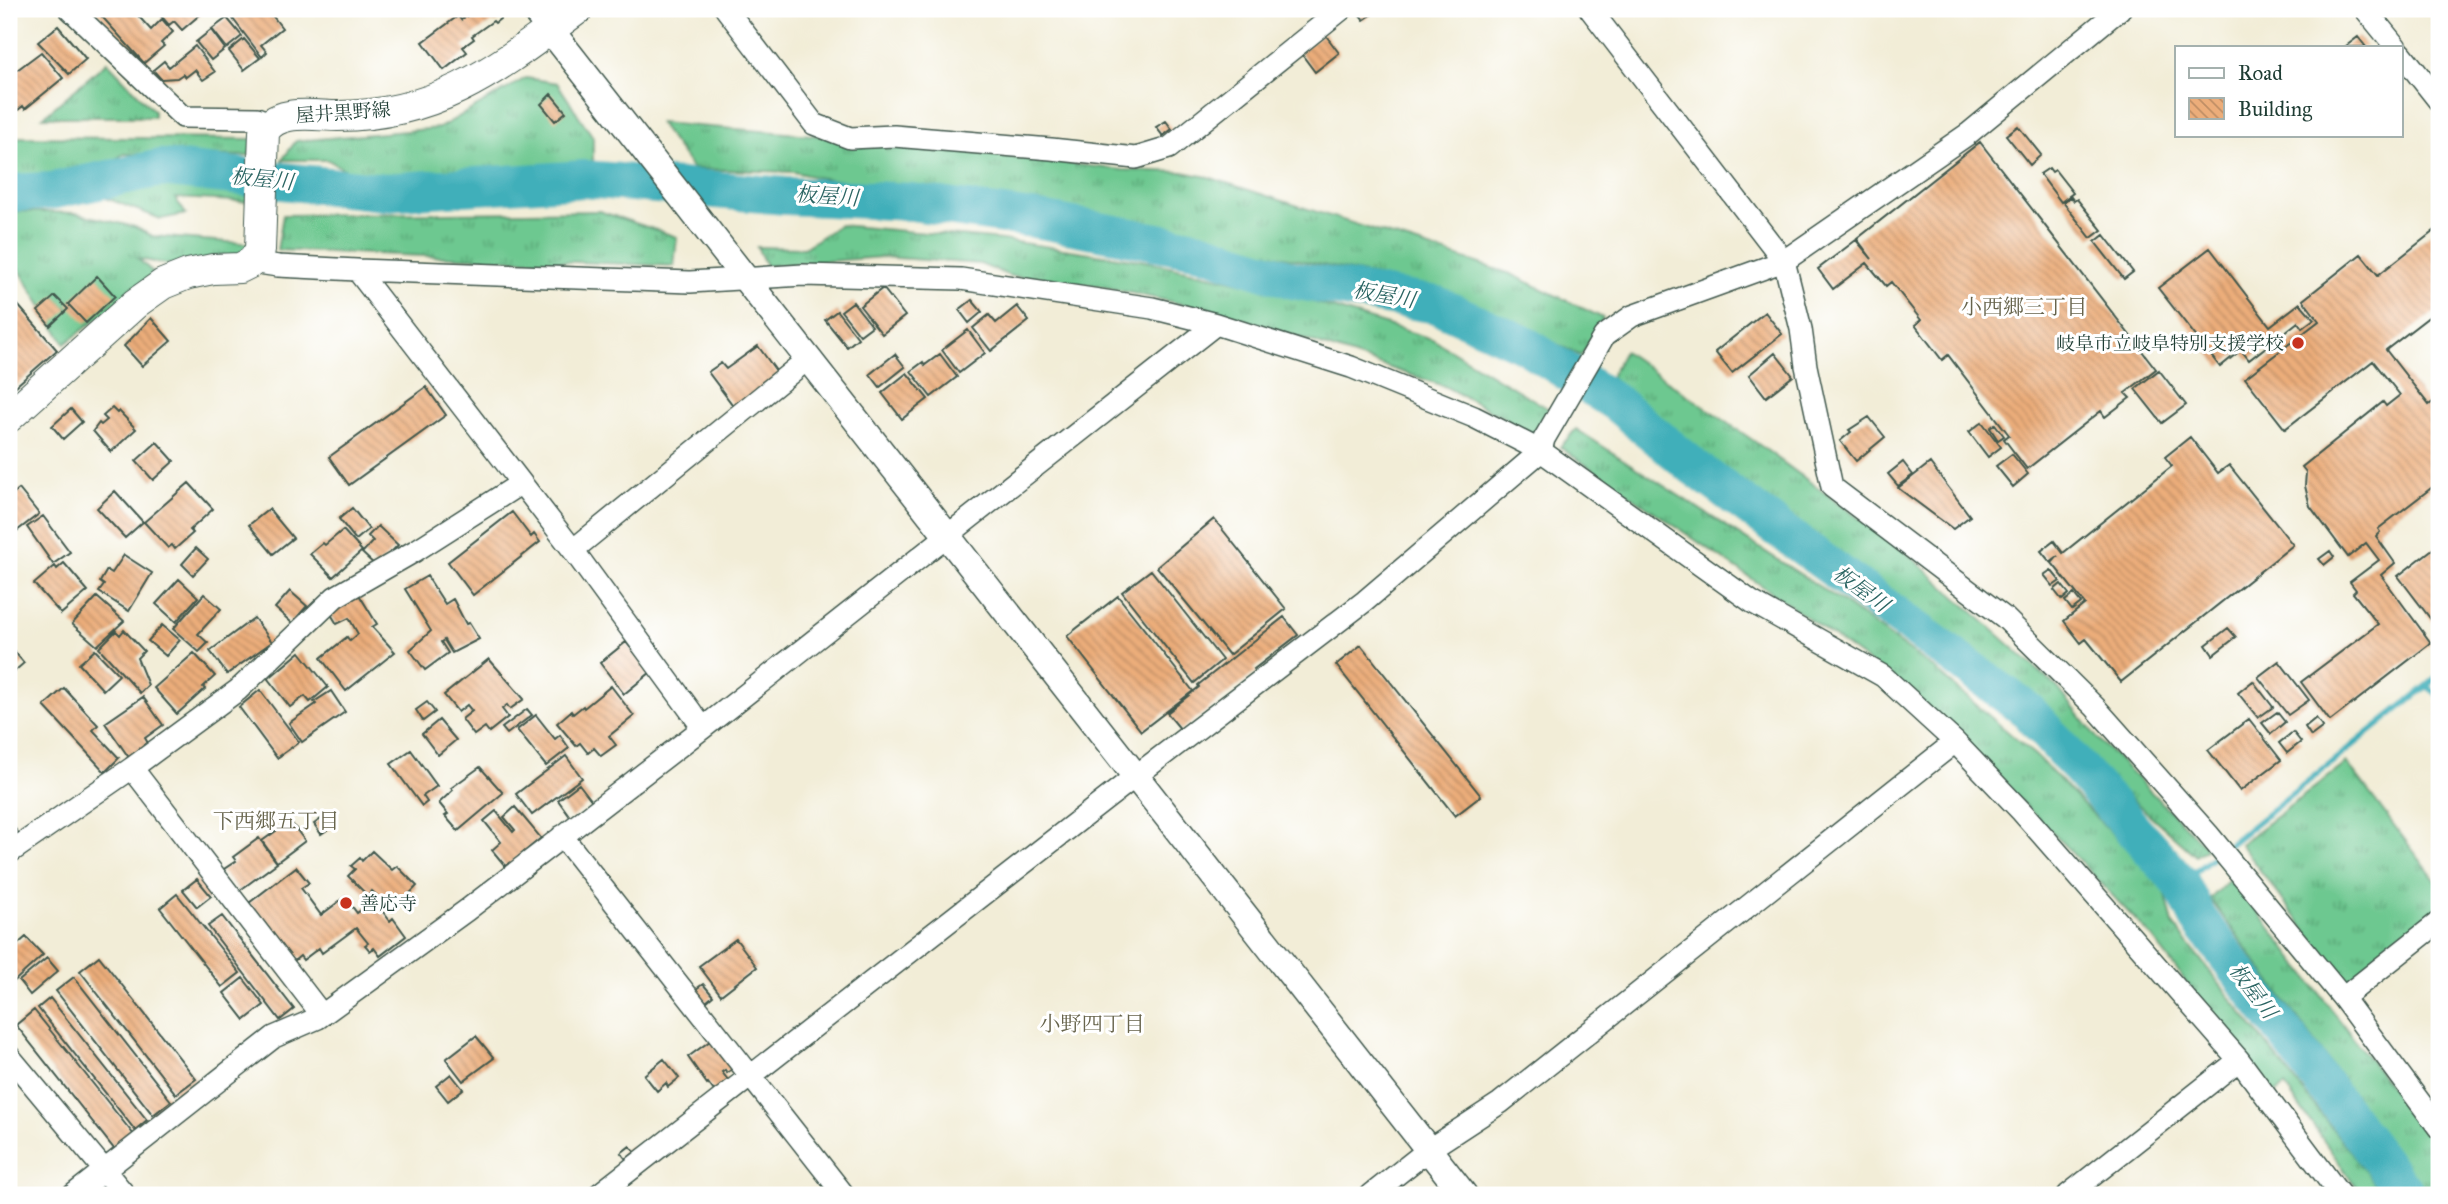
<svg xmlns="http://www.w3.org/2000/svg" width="2448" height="1204" viewBox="0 0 2448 1204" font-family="'IM FELL Great Primer','Noto Serif JP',serif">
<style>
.grass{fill:url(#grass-tufts);stroke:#468262;stroke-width:2}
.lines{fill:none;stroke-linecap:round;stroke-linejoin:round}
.stream{stroke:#40afba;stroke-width:6}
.river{stroke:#40afba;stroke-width:38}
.building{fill:url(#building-back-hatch)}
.minor-casing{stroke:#3f574c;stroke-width:24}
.tertiary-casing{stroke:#3f574c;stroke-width:29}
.secondary-casing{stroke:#3f574c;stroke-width:32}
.minor{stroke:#fff;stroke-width:21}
.tertiary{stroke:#fff;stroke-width:26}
.secondary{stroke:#fff;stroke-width:30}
.poi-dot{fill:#c8321e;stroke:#fff;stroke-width:2.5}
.labels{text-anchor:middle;stroke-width:6;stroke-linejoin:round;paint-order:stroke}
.street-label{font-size:19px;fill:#1f3d34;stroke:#fff}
.poi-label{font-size:19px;fill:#1f3d34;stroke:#fff;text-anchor:end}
.water-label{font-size:21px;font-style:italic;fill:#2b6563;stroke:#fff}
.neighbourhood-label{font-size:21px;fill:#67644c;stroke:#fff}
</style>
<defs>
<pattern id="grass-tufts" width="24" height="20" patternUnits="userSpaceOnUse" patternTransform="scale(1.75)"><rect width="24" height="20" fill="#6dc890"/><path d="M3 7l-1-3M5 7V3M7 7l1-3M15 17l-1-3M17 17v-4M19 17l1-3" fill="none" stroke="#59a476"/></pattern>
<pattern id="building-back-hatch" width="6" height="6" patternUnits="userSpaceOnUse" patternTransform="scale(1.75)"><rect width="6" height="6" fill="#ecad7a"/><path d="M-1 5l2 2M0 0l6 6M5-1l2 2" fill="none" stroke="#bf8e65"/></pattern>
</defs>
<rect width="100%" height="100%" fill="#fff"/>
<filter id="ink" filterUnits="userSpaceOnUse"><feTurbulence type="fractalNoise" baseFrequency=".0143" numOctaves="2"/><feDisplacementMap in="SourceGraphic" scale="14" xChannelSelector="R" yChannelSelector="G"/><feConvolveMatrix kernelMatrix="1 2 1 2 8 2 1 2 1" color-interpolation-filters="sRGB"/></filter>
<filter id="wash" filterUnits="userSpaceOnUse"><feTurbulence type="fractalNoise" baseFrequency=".00686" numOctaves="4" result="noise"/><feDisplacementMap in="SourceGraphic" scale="28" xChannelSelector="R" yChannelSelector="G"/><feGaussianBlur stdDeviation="1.57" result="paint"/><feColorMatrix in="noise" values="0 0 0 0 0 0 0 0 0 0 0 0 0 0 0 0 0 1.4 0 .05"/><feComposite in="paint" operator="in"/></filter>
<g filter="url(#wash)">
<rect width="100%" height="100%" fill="#f2edd7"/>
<path class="grass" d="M107,62L154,111V117H43Z
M526,78L557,83L593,137V161L562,171L384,192L328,160H282L296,141L439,128Z
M659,123L850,138L1123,170L1183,172L1208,177L1511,274L1603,318L1581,356L1465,299L1390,279L1245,249L1144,224L815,177L794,172L693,169Z
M9,137L253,139L249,156L124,154L85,177L29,192L9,189Z
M161,168L223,182L256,202L175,198L186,214L161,219L103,197L101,181Z
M9,211L76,213L135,227L152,236L254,244L215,273L138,259L155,274L65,344L12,258L9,257Z
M599,211L677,237L674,266L277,250L283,215Z
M839,225L1002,240L1145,261L1272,289L1432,339L1549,409L1533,437L1505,418L1444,386L1231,315L1100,286L1010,276L980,264L882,257L766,266L757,247L804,248Z
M1624,351L1754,441L1908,554L2058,688L2098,739L2207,848L2196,856L1913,606L1772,511L1610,377Z
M1576,429L1840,600L1932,667L2036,756L2164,886L2173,924L2384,1195H2362L2285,1086L2273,1095L2150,935L2051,831L1908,691L1784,601L1560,447Z
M2347,763L2439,885V913L2346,983L2240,844Z
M2232,877L2439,1152V1195H2427L2210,899Z"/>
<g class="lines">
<path class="stream" d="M2427,686L2439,676
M2181,883L2427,686L2439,695"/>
<path class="river" d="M9,193L51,191L161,168L384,192L585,179L786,196L911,202L1046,221L1200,250L1293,280L1437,305L1525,345L1616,403L1695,468L2028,711L2181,883L2198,918L2407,1195"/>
</g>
<g id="blocks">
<path class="building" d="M95,9H132L151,30L162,19L173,32L161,43L164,46L144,63Z
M155,9H201L199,10L202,13L182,30L174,21L169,25Z
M246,9H267L282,28L261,45L267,52L262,57L233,19Z
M477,9H494L501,18L495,23L493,21L472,36L474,39L463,47L467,52L444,70L423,42L458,16L461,20Z
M1355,9H1366L1371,15L1364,20Z
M227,18L242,36L227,48L212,29Z
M58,26L86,59L69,74L38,42Z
M211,30L225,49L211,60L196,42Z
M1324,33L1339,53L1315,72L1300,52Z
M2358,37L2366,47H2348L2346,46Z
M244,39L260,58L244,70L229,51Z
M195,46L215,72L203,80L195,70L186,77L183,74L177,78L161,79L153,70L164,61L169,67Z
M41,52L63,78L25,109L23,106L18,110L9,98V76Z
M551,94L566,112L555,121L541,104Z
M1166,121L1172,129L1163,136L1156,127Z
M2018,126L2041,155L2030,165L2006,135Z
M1980,142L2156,369L2125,393L2130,398L2105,417L2101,411L2027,469L2004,439L2009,435L1948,355L1942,360L1915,325L1921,320L1891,282L1886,286L1867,263L1833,289L1818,269L1856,240L1872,259L1857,239Z
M2049,168L2052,172L2055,170L2073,193L2061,202L2040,174Z
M2071,197L2074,201L2077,199L2102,230L2091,238L2063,202Z
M2439,227V309L2386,350L2429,405L2439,397V482L2378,529L2380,532L2376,536L2395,563L2381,575L2431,643L2330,721L2301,682L2378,624L2353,593L2356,590L2350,582L2379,560L2366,543L2348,557L2310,506L2305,486L2306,472L2302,467L2383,402L2386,406L2400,395L2373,361L2285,429L2245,378L2319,321L2303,300L2361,254L2378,275Z
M2104,235L2133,272L2124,279L2095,242Z
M2210,248L2270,326L2300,303L2314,319L2302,328L2298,322L2249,360L2241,350L2220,367L2158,288Z
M97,276L115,296L86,323L68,304Z
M883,288L905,316L882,334L860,306Z
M55,296L68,309L50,326L38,311Z
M972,300L982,312L969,323L959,310Z
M853,302L872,326L860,335L841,311Z
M17,304L57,350L9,392V312Z
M1017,306L1029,321L991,351L973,328L989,315L996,323Z
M837,311L858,338L847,347L825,320Z
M1765,312L1782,334L1732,373L1715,352Z
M151,318L171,341L142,366L124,346Z
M968,330L985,353L959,373L942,350Z
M758,346L779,375L735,408L708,372L721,363L726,369Z
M1775,353L1793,376L1766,397L1749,375Z
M895,354L905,367L880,387L870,374Z
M940,354L957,377L931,397L911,371L923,362L925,365Z
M2159,370L2186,405L2162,423L2135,389Z
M907,373L928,399L902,419L882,393Z
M426,387L446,415L349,485L329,457Z
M112,408L117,413L119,411L136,429L111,452L93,431L99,423L101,425L107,420L103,416Z
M71,409L82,422L63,439L52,426Z
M1869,417L1885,437L1856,461L1840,441L1851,432L1849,430Z
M1982,422L2001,447L1988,457L1969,432Z
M1995,424L2004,436L1998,440L1990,428Z
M2190,437L2218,473L2229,465L2293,545L2121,682L2086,639L2081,643L2064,621L2085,604L2052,563L2058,556L2050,562L2041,551L2054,541L2063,553L2172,466L2165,457Z
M157,442L174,461L153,480L136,461Z
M2012,454L2028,474L2013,487L1996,466Z
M1903,462L1913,475L1898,486L1888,474Z
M1930,463L1970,516L1953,529L1898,488Z
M189,483L213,509L190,530L193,533L175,549L172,545L168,548L144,522Z
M19,489L39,514L9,537V497Z
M115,491L143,522L125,538L97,508Z
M352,508L369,529L356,540L339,519Z
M269,509L293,538L273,554L249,525Z
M512,512L531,537L534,534L540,542L473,595L448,562Z
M43,516L70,552L53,564L27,527Z
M1214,519L1286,609L1229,655L1157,567Z
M378,526L398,545L377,567L362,553L373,541L368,536Z
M343,530L362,551L333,577L310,554L323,543L325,545Z
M2439,544V630L2398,576Z
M196,548L208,559L193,575L182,564Z
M2330,551L2334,557L2324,565L2319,559Z
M124,555L152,573L129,611L99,592L104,585L100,582L107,570L112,573Z
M64,563L88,591L61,614L34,584L55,566L57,569Z
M1151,570L1222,660L1194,683L1122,592Z
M2051,570L2060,581L2053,586L2044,575Z
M427,576L445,604L453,599L466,624L469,623L479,639L452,653L444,640L441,642L448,653L425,670L410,650L431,631L405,589Z
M179,579L198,597L176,622L156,604Z
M2061,584L2069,594L2062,600L2054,590Z
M290,591L307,606L292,623L275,608Z
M358,593L377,624L372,627L395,652L346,691L321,658L347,637L350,641L358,634L349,618L337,624L329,611Z
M204,594L221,609L198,634L208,643L199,652L173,629Z
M2074,594L2081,603L2072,610L2065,601Z
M1118,596L1193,691L1141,731L1067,636Z
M97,597L124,621L97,646L72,624Z
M1284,617L1298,635L1254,669L1256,672L1181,730L1167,713L1199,687L1198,685Z
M254,618L272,642L227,674L210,651Z
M162,625L180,640L166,656L148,641Z
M2228,628L2236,637L2213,655L2206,645Z
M124,630L144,651L137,658L148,685L140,693L99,648L116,631L120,635Z
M626,642L651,672L624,694L600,663Z
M9,645L24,663L9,676Z
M1361,645L1481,796L1455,816L1336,665Z
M95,650L119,675L103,690L79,664Z
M300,652L328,687L310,702L305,696L290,707L268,679Z
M194,653L215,676L203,687L205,689L177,714L154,688Z
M489,659L524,699L510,709L507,705L502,709L508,717L489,732L485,727L474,735L462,719L472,711L467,705L458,712L444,695Z
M2279,661L2309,700L2288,715L2258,677Z
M2253,681L2273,707L2258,718L2238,693Z
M611,686L634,716L609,736L616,745L601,756L594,748L588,753L580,743L576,746L557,723L571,711L573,714L583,706L584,708Z
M64,688L98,725L93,730L119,758L105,772L44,706Z
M260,690L299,742L277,758L239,707Z
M331,691L345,712L302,742L289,723L316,704L314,702Z
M143,697L163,725L145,738L149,745L130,759L105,723Z
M427,702L435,712L423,721L416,710Z
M527,709L532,715L507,734L502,728Z
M2277,712L2285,722L2271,734L2262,723Z
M536,715L555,739L560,735L569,748L546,766L517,730Z
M2316,718L2323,727L2311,736L2305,727Z
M2249,719L2281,760L2240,791L2208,750Z
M439,720L456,740L438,755L422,734Z
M2293,732L2301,742L2287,753L2279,743Z
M411,750L437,786L423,796L427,802L422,806L391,764Z
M566,756L582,778L532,815L516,794Z
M480,767L503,793L458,831L445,816L448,814L439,803L453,790L451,788Z
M579,784L592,801L571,818L558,800Z
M515,807L541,838L506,867L492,850L501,842L484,821L496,811L513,832L515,830L504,817Z
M327,815L334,825L321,834L314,824Z
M9,821L19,834L9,843Z
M290,821L305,841L277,862L262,841Z
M259,838L277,863L239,891L221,871L236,861L233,857Z
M372,851L392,870L397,866L417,886L393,911L372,891L368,896L348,876L355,869L351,866L360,858L362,861Z
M296,867L309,883L301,888L321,915L345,897L357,913L374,900L390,921L393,918L406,936L380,956L374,948L370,951L365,945L368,943L356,928L322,953L319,948L303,960L300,956L294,961L249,903Z
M197,879L211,896L197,907L183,890Z
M177,894L240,973L222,987L160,908Z
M222,916L294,1009L280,1020L208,926Z
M10,935L18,944L26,937L43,955L9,986Z
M736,939L757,967L721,995L699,966Z
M99,956L196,1079L176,1094L80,971Z
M47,958L58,971L30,995L19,981Z
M74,977L171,1101L153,1115L56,991Z
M243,978L264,1005L245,1020L224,993Z
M703,984L713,996L706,1002L696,989Z
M50,998L147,1120L135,1130L38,1008Z
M34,1010L134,1135L115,1150L16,1025Z
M476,1036L494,1058L463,1081L446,1059Z
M710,1041L712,1044L715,1041L732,1069L727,1073L725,1070L722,1072L731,1084L717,1095L708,1083L707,1084L688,1057Z
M664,1059L679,1078L668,1087L666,1083L657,1091L644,1075Z
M451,1074L463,1089L448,1101L436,1086Z
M630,1146L635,1152L626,1159L621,1153Z"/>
</g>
</g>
<g filter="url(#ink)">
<use href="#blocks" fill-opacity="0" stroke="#3f574c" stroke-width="2"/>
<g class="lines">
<defs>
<path id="minor" d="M70,9L183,117L257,118L269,123
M726,9L814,124L850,138L894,136L1051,149L1136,158L1169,148L1342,9
M1590,9L1784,261L1801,329L1806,366L1832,487L2005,618L2095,707L2208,834L2343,998L2439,1128
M2365,9L2396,47
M2401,53L2439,101
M252,262L278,266L357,270L690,282L803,275L961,279L1152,308L1216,324L1351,367L1474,417L1541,451L1752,602L1883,676L1955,742L2022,812L2239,1060L2340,1195
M357,270L573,550L703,728
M573,550L809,358
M132,768L322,1015
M562,836L844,1195
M9,853L132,768L238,690L335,597L415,551L520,484
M2343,998L2439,922
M9,1056L125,1195
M73,1195L274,1037L318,1018L467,910L703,728L1216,324
M598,1195L1137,775L1365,601L1541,451L1544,439L1604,336L1632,316L1784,261L1968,134L2120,9
M1371,1195L1428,1150L1500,1103L1955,742
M2068,1195L2239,1060"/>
<path id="tertiary" d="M534,9L1464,1195"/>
<path id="secondary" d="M9,417L136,303L163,284L188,274L213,269L240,268L252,262L260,250L264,132C277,108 314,116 338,116C441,115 499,67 578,9"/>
</defs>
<use href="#minor" class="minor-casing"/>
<use href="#tertiary" class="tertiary-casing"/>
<use href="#secondary" class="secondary-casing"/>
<use href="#minor" class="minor"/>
<use href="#tertiary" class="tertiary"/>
<use href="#secondary" class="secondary"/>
</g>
</g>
<g class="poi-dot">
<circle cx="2298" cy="343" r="7"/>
<circle cx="346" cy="903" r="7"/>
</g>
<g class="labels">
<g class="street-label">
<text transform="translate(343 112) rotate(-4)" y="7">屋井黒野線</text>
</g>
<g class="poi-label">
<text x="2284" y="350">岐阜市立岐阜特別支援学校</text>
<text x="360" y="910" text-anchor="start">善応寺</text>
</g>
<g class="water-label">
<text transform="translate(262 179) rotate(6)" y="7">板屋川</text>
<text transform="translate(827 196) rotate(4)" y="7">板屋川</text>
<text transform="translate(1384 295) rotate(10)" y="7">板屋川</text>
<text transform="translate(1861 589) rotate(36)" y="7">板屋川</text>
<text transform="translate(2253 991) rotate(53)" y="7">板屋川</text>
</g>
<g class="neighbourhood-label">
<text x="2024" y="314">小西郷三丁目</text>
<text x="276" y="828">下西郷五丁目</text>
<text x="1092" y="1031">小野四丁目</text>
</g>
</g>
<rect width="2448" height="1204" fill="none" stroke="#fff" stroke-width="35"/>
<rect x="2175" y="46" width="228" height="91" fill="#ffffff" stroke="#a5b1ae" stroke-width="2"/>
<rect x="2189" y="68" width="35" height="10" fill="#ffffff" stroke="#a5b1ae" stroke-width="2"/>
<text x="2238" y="80" font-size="21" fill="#1f3d34">Road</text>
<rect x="2189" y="98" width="35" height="21" fill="url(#building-back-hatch)" stroke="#a5b1ae" stroke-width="2"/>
<text x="2238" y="116" font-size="21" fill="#1f3d34">Building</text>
</svg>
